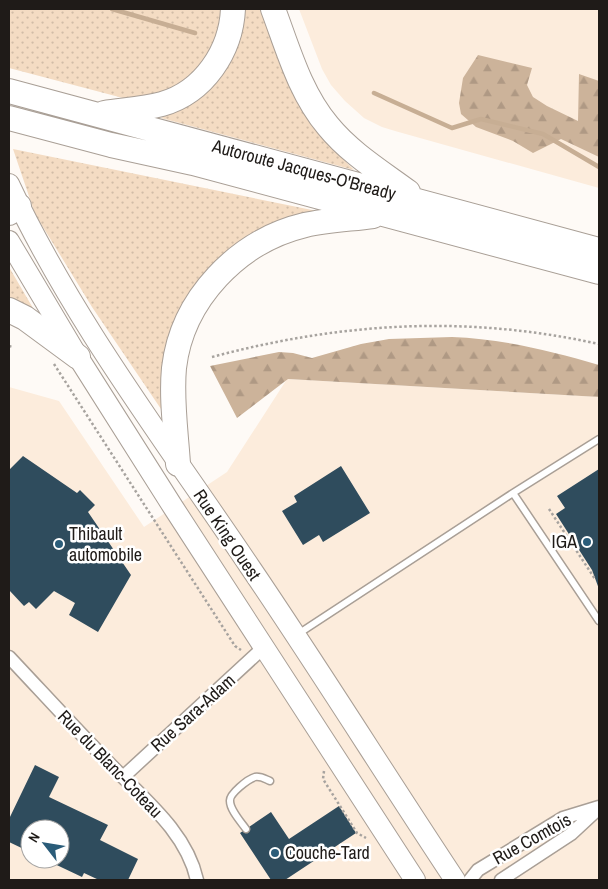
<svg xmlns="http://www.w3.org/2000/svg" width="608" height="889" viewBox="0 0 608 889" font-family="'Archivo Narrow',sans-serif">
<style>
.built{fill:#fcecdc;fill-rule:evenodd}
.grass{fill:url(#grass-dots)}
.forest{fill:url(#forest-firs)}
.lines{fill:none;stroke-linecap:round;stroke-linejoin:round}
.stream{stroke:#c7ae94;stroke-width:4.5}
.building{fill:#2f4c5d}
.lane-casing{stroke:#a99f96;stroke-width:9}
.street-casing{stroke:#a99f96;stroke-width:15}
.primary-casing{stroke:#a99f96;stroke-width:22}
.highway-casing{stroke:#a99f96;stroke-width:26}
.path{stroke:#a7a39f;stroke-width:2.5;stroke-dasharray:2.5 2.5;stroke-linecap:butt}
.lane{stroke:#fff;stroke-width:6}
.street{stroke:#fff;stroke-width:12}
.primary{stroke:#fff;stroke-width:20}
.highway{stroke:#fff;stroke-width:24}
.poi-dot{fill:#2a5c79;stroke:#fff;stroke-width:2}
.labels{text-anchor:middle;stroke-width:5;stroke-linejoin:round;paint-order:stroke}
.street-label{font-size:18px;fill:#1f1b18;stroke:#fff}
.poi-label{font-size:18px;fill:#1f1b18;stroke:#fff;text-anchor:start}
</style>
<defs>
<pattern id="grass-dots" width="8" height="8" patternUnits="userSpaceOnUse" patternTransform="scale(1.25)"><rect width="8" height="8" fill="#f4dcc3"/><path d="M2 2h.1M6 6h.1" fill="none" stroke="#d1bca7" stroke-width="1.8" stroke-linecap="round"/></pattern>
<pattern id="forest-firs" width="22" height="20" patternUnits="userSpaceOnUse" patternTransform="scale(1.25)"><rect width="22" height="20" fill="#ccb39a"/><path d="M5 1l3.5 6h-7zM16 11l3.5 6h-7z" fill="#af9984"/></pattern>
</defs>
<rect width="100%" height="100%" fill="#fefaf6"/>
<path class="built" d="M299,9H599V188L395,131L382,127L364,118L345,101L331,85L322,69Z
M287,379L599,397V880H9V387L59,401L144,527L227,472ZM30,829H60V859H30Z"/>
<path class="grass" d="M9,9H223V27L197,72L171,91L143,98H123L9,68Z
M244,9H263L332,148L354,170L161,118L193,102Z
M13,149L317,211L219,259L164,408L161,409L92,307L35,214Z
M9,267L37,315L9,299Z"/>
<path class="forest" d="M478,55L532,68L527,85L533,97L547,106L578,121L579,74L599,81V157L561,139L533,153L513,141L476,127L461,114L459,103L463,78Z
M452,337C503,339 551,351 599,365V397L288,379L237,418L210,366L279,352L293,353L312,358L361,344L389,339Z"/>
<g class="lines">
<path class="stream" d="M112,9L195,33
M374,93L452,128L481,119L543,134L599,167"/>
</g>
<path class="building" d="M23,456L77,493L80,490L95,505L88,512L131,575L98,632L69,615L75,603L54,591L36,609L29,602L24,606L9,590V470Z
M341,466L370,513L323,542L319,535L303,545L282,511L297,502L294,496Z
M599,469V589L592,570L556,514L565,508L557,496Z
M35,765L59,777L49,797L108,825L100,840L138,859L128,880H99L84,873L82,877L44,859H60V829H30V852L9,842V819Z
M339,806L356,833L285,880H271L240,833L271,812L289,839Z"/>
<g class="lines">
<defs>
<path id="lane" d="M513,493L599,439
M298,634L513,493L599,621
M246,829C241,822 230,810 230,801C229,794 248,779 255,777C261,776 265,779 270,781"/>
<path id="street" d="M9,657C41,691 73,726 106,760C140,796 186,830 197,880
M123,777L263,648
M470,880L478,870L563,818L599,807
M501,880L571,834L599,808"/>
<path id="primary" d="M9,184C73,321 166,442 250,567C320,670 386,776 455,880
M9,241L78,357L173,507L415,880"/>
<path id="highway" d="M273,9C288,49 300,93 328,126C350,153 381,172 408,192
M9,91L599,250
M104,113C123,110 144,109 162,104C204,92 231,51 233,9
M9,118L111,145L193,163L599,272
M9,213L19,206
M9,310L25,318L78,357
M178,464C176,432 171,400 174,368C182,299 238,241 305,225C327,220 351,219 373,216"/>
</defs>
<use href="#lane" class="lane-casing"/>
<use href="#street" class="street-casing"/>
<use href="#primary" class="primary-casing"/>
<use href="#highway" class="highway-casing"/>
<path class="path" d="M9,346L13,347
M212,357C343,322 467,315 599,344
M54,364L235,646L241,650
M549,509L595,579
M324,771L323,779L357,833L366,838"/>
<use href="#lane" class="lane"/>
<use href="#street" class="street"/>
<use href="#primary" class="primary"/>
<use href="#highway" class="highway"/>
</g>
<g class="poi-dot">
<circle cx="587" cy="542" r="5"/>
<circle cx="59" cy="544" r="5"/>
<circle cx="275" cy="853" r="5"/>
</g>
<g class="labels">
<g class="street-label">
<text transform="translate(304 170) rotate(15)" y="6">Autoroute Jacques-O'Bready</text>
<text transform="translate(227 535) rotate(56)" y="6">Rue King Ouest</text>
<text transform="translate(193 713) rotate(-42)" y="6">Rue Sara-Adam</text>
<text transform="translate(110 764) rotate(46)" y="6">Rue du Blanc-Coteau</text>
<text transform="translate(532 839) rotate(-29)" y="6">Rue Comtois</text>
</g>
<g class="poi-label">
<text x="69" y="540">Thibault<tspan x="69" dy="21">automobile</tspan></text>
<text x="577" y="548" text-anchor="end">IGA</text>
<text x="285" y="859">Couche-Tard</text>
</g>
</g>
<rect width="608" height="889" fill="none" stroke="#1f1b18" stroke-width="20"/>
<g transform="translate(45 844) rotate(301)"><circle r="24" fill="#ffffff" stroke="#a5a4a3"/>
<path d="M0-4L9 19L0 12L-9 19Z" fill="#2a5c79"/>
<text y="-8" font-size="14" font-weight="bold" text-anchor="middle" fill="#1f1b18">N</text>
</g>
</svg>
